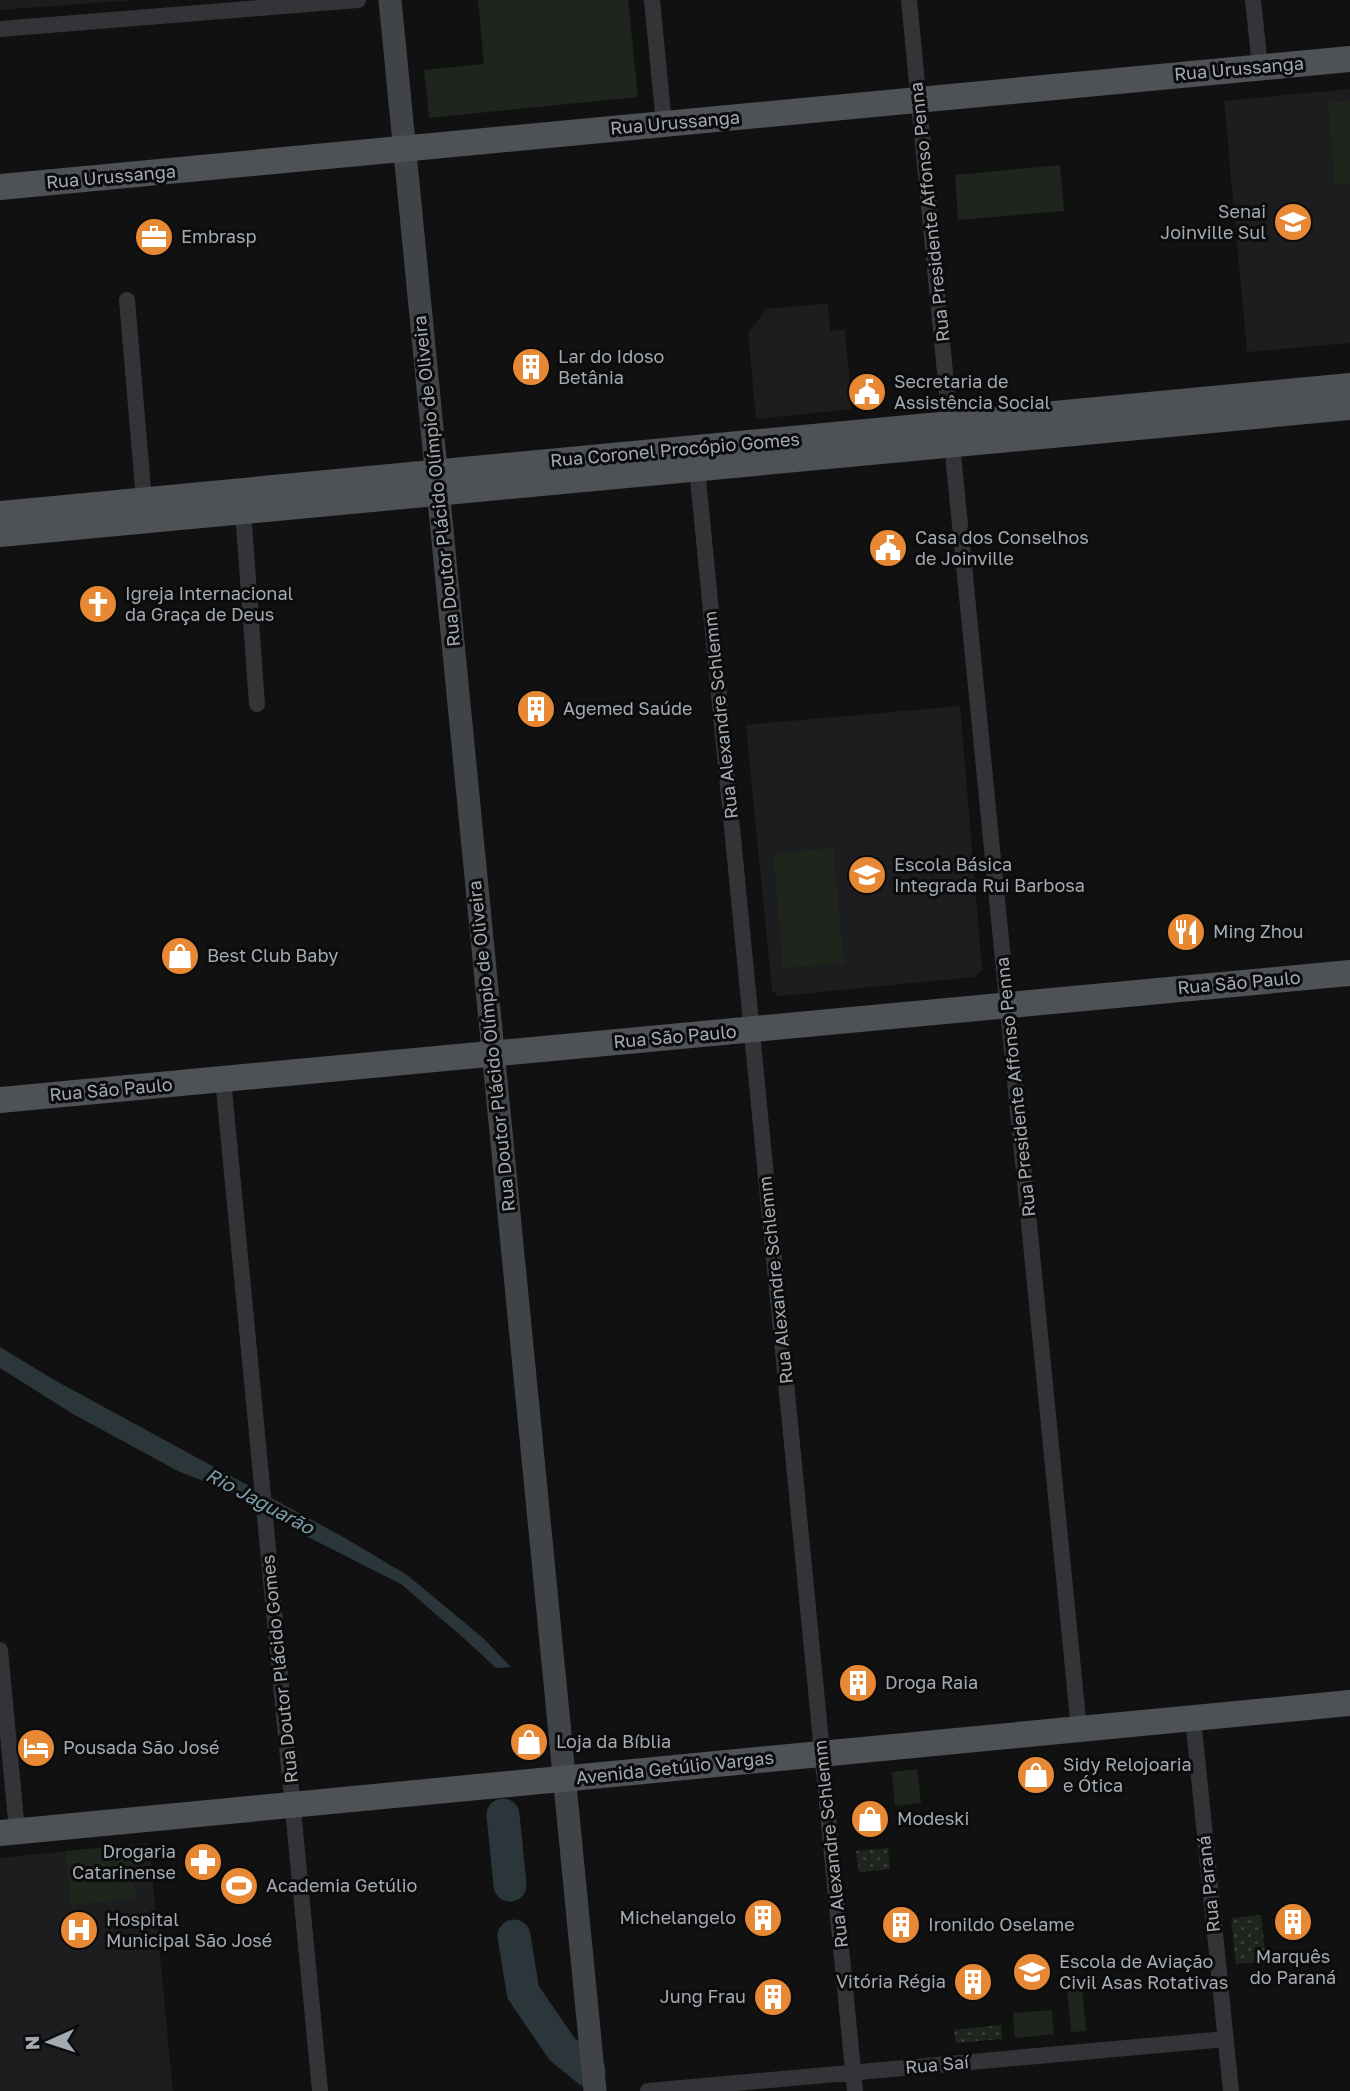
<svg xmlns="http://www.w3.org/2000/svg" width="1350" height="2091" viewBox="0 0 1350 2091" font-family="'Golos Text',sans-serif">
<style>
.built{fill:#1d1d1f}
.grass{fill:#1e251d}
.park{fill:url(#park-dots)}
.water{fill:#2b363a}
.lines{fill:none;stroke-linecap:round;stroke-linejoin:round}
.river{stroke:#2b363a;stroke-width:33}
.street{stroke:#323437;stroke-width:16}
.secondary{stroke:#404347;stroke-width:23}
.primary{stroke:#4e5156;stroke-width:26}
.labels{text-anchor:middle;stroke-width:6;stroke-linejoin:round;paint-order:stroke}
.street-label{font-size:18px;fill:#a3aab2;stroke:#0c0c0d}
.poi-label{font-size:18px;fill:#a3aab2;stroke:#0c0c0d;text-anchor:start}
.water-label{font-size:19px;font-style:italic;fill:#7b9eac;stroke:#0c0c0d}
</style>
<defs>
<pattern id="park-dots" width="8" height="8" patternUnits="userSpaceOnUse" patternTransform="scale(1.75)"><rect width="8" height="8" fill="#1e251d"/><path d="M2 2h.1M6 6h.1" fill="none" stroke="#3c423b" stroke-width="1.8" stroke-linecap="round"/></pattern>
</defs>
<rect width="100%" height="100%" fill="#111112"/>
<path class="built" d="M0,0H134L0,10Z
M1350,89V343L1247,352L1224,101Z
M828,303L830,331L845,330L852,409L756,419L748,333L766,309Z
M960,706L982,970L975,977L778,996L772,991L746,725Z
M149,1843L173,2091H0V1858Z"/>
<path class="grass" d="M478,0H628L638,97L429,118L424,70L484,64Z
M1350,101V184L1335,185L1328,103Z
M1060,165L1064,211L958,220L955,175Z
M833,848L844,963L783,968L773,854Z
M917,1769L921,1803L895,1806L892,1772Z
M131,1845L136,1898L71,1905L66,1851Z
M1082,1988L1086,2031L1071,2032L1067,1990Z
M1052,2010L1054,2034L1015,2038L1013,2013Z"/>
<path class="park" d="M888,1848L890,1869L859,1872L856,1851Z
M1261,1915L1266,1961L1236,1964L1231,1918Z
M1001,2025L1002,2039L956,2043L954,2030Z"/>
<path class="water" d="M0,1347L56,1381L345,1538L407,1575L483,1638L511,1667L496,1668L467,1641L401,1584L310,1538L235,1494L178,1471L73,1414L0,1368Z"/>
<g class="lines">
<path class="river" d="M503,1815L510,1885
M514,1936L523,1992L562,2049L589,2071"/>
<path class="street" d="M652,0L664,124
M909,0L950,424
M1253,0L1260,67
M0,29L358,0
M127,300L144,500
M952,444L1079,1729
M697,468L855,2091
M243,511L257,704
M223,1079L320,2091
M0,1650L17,1831
M1193,1718L1231,2091
M648,2091L1226,2039"/>
<path class="secondary" d="M390,0L595,2091"/>
<path class="primary" d="M0,187L1350,59
M0,514L1350,386
M0,534L1350,407
M0,1100L1350,973
M0,1833L1350,1703"/>
</g>
<defs>
<symbol id="university-disc" viewBox="-11 -11 22 22"><circle r="9.5" fill="#e78934" stroke="#0c0c0d"/><path d="M0-5L7-2L0 1L-7-2ZM-4 1L0 2.5L4 1V4Q0 6-4 4Z" fill="#fff"/></symbol>
<symbol id="office-disc" viewBox="-11 -11 22 22"><circle r="9.5" fill="#e78934" stroke="#0c0c0d"/><path d="M-6-3h4V-5.5h4V-3h4V5H-6ZM-1-4.5V-3h2v-1.5ZM-6 0V1H6V0Z" fill="#fff"/></symbol>
<symbol id="building-disc" viewBox="-11 -11 22 22"><circle r="9.5" fill="#e78934" stroke="#0c0c0d"/><path d="M-4-6H4V6H1V3H-1V6H-4ZM-2.5-4.3h1.7v1.8h-1.7ZM.8-4.3h1.7v1.8H.8ZM-2.5-1h1.7V.8h-1.7ZM.8-1h1.7V.8H.8Z" fill="#fff"/></symbol>
<symbol id="civic-disc" viewBox="-11 -11 22 22"><circle r="9.5" fill="#e78934" stroke="#0c0c0d"/><path d="M-.6-6.5H3V-4.5H.6V-3L4-1V1h2V6H-6V1h2V-1L-.6-3ZM-1.2 2.5V6h2.4V2.5Z" fill="#fff"/></symbol>
<symbol id="church-disc" viewBox="-11 -11 22 22"><circle r="9.5" fill="#e78934" stroke="#0c0c0d"/><path d="M-1.2-6h2.4v3.5h3.3v2.4h-3.3V6h-2.4V-.1h-3.3v-2.4h3.3Z" fill="#fff"/></symbol>
<symbol id="school-disc" viewBox="-11 -11 22 22"><circle r="9.5" fill="#e78934" stroke="#0c0c0d"/><path d="M0-5L7-2L0 1L-7-2ZM-4 1L0 2.5L4 1V4Q0 6-4 4Z" fill="#fff"/></symbol>
<symbol id="restaurant-disc" viewBox="-11 -11 22 22"><circle r="9.5" fill="#e78934" stroke="#0c0c0d"/><path d="M-5-6h1v4h1v-4h1v4h1v-4h1v5L-1.5 .5V6h-2V.5L-5-1ZM5-6V6H3V1.5H1.5Q1.5-4 5-6Z" fill="#fff"/></symbol>
<symbol id="shop-disc" viewBox="-11 -11 22 22"><circle r="9.5" fill="#e78934" stroke="#0c0c0d"/><path d="M-5-2.5h2.3a2.7 3.5 0 0 1 5.4 0H5L5.5 6h-11ZM-1.5-2.5h3a1.5 2.3 0 0 0-3 0Z" fill="#fff"/></symbol>
<symbol id="hotel-disc" viewBox="-11 -11 22 22"><circle r="9.5" fill="#e78934" stroke="#0c0c0d"/><path d="M-6-4.5h1.5V1H6V5H4.5V3h-9V5H-6ZM-4 0a1.8 1.8 0 1 1 3.6 0ZM.5 0V-2.5h3Q6-2.5 6 0Z" fill="#fff"/></symbol>
<symbol id="pharmacy-disc" viewBox="-11 -11 22 22"><circle r="9.5" fill="#e78934" stroke="#0c0c0d"/><path d="M-2-6h4v4h4v4h-4v4h-4v-4h-4v-4h4Z" fill="#fff"/></symbol>
<symbol id="stadium-disc" viewBox="-11 -11 22 22"><circle r="9.5" fill="#e78934" stroke="#0c0c0d"/><path d="M0-5a6.5 5 0 1 0 0 10a6.5 5 0 1 0 0-10ZM-3.5-1.8h7v3.6h-7Z" fill="#fff"/></symbol>
<symbol id="hospital-disc" viewBox="-11 -11 22 22"><circle r="9.5" fill="#e78934" stroke="#0c0c0d"/><path d="M-5-5h3v3.5h4V-5h3V5h-3V1.5h-4V5h-3Z" fill="#fff"/></symbol>
</defs>
<g fill-rule="evenodd">
<use href="#university-disc" x="1271" y="200" width="44" height="44"/>
<use href="#office-disc" x="132" y="215" width="44" height="44"/>
<use href="#building-disc" x="509" y="345" width="44" height="44"/>
<use href="#civic-disc" x="845" y="370" width="44" height="44"/>
<use href="#civic-disc" x="866" y="526" width="44" height="44"/>
<use href="#church-disc" x="76" y="582" width="44" height="44"/>
<use href="#building-disc" x="514" y="687" width="44" height="44"/>
<use href="#school-disc" x="845" y="853" width="44" height="44"/>
<use href="#restaurant-disc" x="1164" y="910" width="44" height="44"/>
<use href="#shop-disc" x="158" y="934" width="44" height="44"/>
<use href="#building-disc" x="836" y="1661" width="44" height="44"/>
<use href="#shop-disc" x="507" y="1720" width="44" height="44"/>
<use href="#hotel-disc" x="14" y="1726" width="44" height="44"/>
<use href="#shop-disc" x="1014" y="1753" width="44" height="44"/>
<use href="#shop-disc" x="848" y="1797" width="44" height="44"/>
<use href="#pharmacy-disc" x="181" y="1840" width="44" height="44"/>
<use href="#stadium-disc" x="217" y="1864" width="44" height="44"/>
<use href="#building-disc" x="741" y="1896" width="44" height="44"/>
<use href="#building-disc" x="1271" y="1900" width="44" height="44"/>
<use href="#building-disc" x="879" y="1903" width="44" height="44"/>
<use href="#hospital-disc" x="57" y="1908" width="44" height="44"/>
<use href="#university-disc" x="1010" y="1950" width="44" height="44"/>
<use href="#building-disc" x="951" y="1960" width="44" height="44"/>
<use href="#building-disc" x="751" y="1975" width="44" height="44"/>
</g>
<g class="labels">
<g class="street-label">
<text transform="translate(1239 69) rotate(-5)" y="6">Rua Urussanga</text>
<text transform="translate(675 123) rotate(-5)" y="6">Rua Urussanga</text>
<text transform="translate(111 177) rotate(-5)" y="6">Rua Urussanga</text>
<text transform="translate(930 212) rotate(-96)" y="6">Rua Presidente Affonso Penna</text>
<text transform="translate(675 450) rotate(-5)" y="6">Rua Coronel Procópio Gomes</text>
<text transform="translate(437 481) rotate(-96)" y="6">Rua Doutor Plácido Olímpio de Oliveira</text>
<text transform="translate(721 715) rotate(-96)" y="6">Rua Alexandre Schlemm</text>
<text transform="translate(1239 983) rotate(-5)" y="6">Rua São Paulo</text>
<text transform="translate(675 1037) rotate(-5)" y="6">Rua São Paulo</text>
<text transform="translate(492 1046) rotate(-96)" y="6">Rua Doutor Plácido Olímpio de Oliveira</text>
<text transform="translate(1016 1087) rotate(-96)" y="6">Rua Presidente Affonso Penna</text>
<text transform="translate(111 1090) rotate(-5)" y="6">Rua São Paulo</text>
<text transform="translate(776 1280) rotate(-96)" y="6">Rua Alexandre Schlemm</text>
<text transform="translate(280 1669) rotate(-96)" y="6">Rua Doutor Plácido Gomes</text>
<text transform="translate(675 1768) rotate(-6)" y="6">Avenida Getúlio Vargas</text>
<text transform="translate(831 1844) rotate(-96)" y="6">Rua Alexandre Schlemm</text>
<text transform="translate(1209 1884) rotate(-96)" y="6">Rua Paraná</text>
<text transform="translate(937 2065) rotate(-5)" y="6">Rua Saí</text>
</g>
<g class="poi-label">
<text x="1266" y="218" text-anchor="end">Senai<tspan x="1266" dy="21">Joinville Sul</tspan></text>
<text x="181" y="243">Embrasp</text>
<text x="558" y="363">Lar do Idoso<tspan x="558" dy="21">Betânia</tspan></text>
<text x="894" y="388">Secretaria de<tspan x="894" dy="21">Assistência Social</tspan></text>
<text x="915" y="544">Casa dos Conselhos<tspan x="915" dy="21">de Joinville</tspan></text>
<text x="125" y="600">Igreja Internacional<tspan x="125" dy="21">da Graça de Deus</tspan></text>
<text x="563" y="715">Agemed Saúde</text>
<text x="894" y="871">Escola Básica<tspan x="894" dy="21">Integrada Rui Barbosa</tspan></text>
<text x="1213" y="938">Ming Zhou</text>
<text x="207" y="962">Best Club Baby</text>
<text x="885" y="1689">Droga Raia</text>
<text x="556" y="1748">Loja da Bíblia</text>
<text x="63" y="1754">Pousada São José</text>
<text x="1063" y="1771">Sidy Relojoaria<tspan x="1063" dy="21">e Ótica</tspan></text>
<text x="897" y="1825">Modeski</text>
<text x="176" y="1858" text-anchor="end">Drogaria<tspan x="176" dy="21">Catarinense</tspan></text>
<text x="266" y="1892">Academia Getúlio</text>
<text x="736" y="1924" text-anchor="end">Michelangelo</text>
<text x="106" y="1926">Hospital<tspan x="106" dy="21">Municipal São José</tspan></text>
<text x="928" y="1931">Ironildo Oselame</text>
<text x="1293" y="1963" text-anchor="middle">Marquês<tspan x="1293" dy="21">do Paraná</tspan></text>
<text x="1059" y="1968">Escola de Aviação<tspan x="1059" dy="21">Civil Asas Rotativas</tspan></text>
<text x="946" y="1988" text-anchor="end">Vitória Régia</text>
<text x="746" y="2003" text-anchor="end">Jung Frau</text>
</g>
<g class="water-label">
<text transform="translate(260 1501) rotate(28)" y="7">Rio Jaguarão</text>
</g>
</g>
<g transform="translate(49 2042) rotate(267)" stroke="#0c0c0d" stroke-width="5" paint-order="stroke">
<path d="M0-5L12 26L0 18L-12 26Z" fill="#a3aab2"/>
<text y="-10" font-size="19" font-weight="bold" text-anchor="middle" fill="#a3aab2">N</text>
</g>
</svg>
